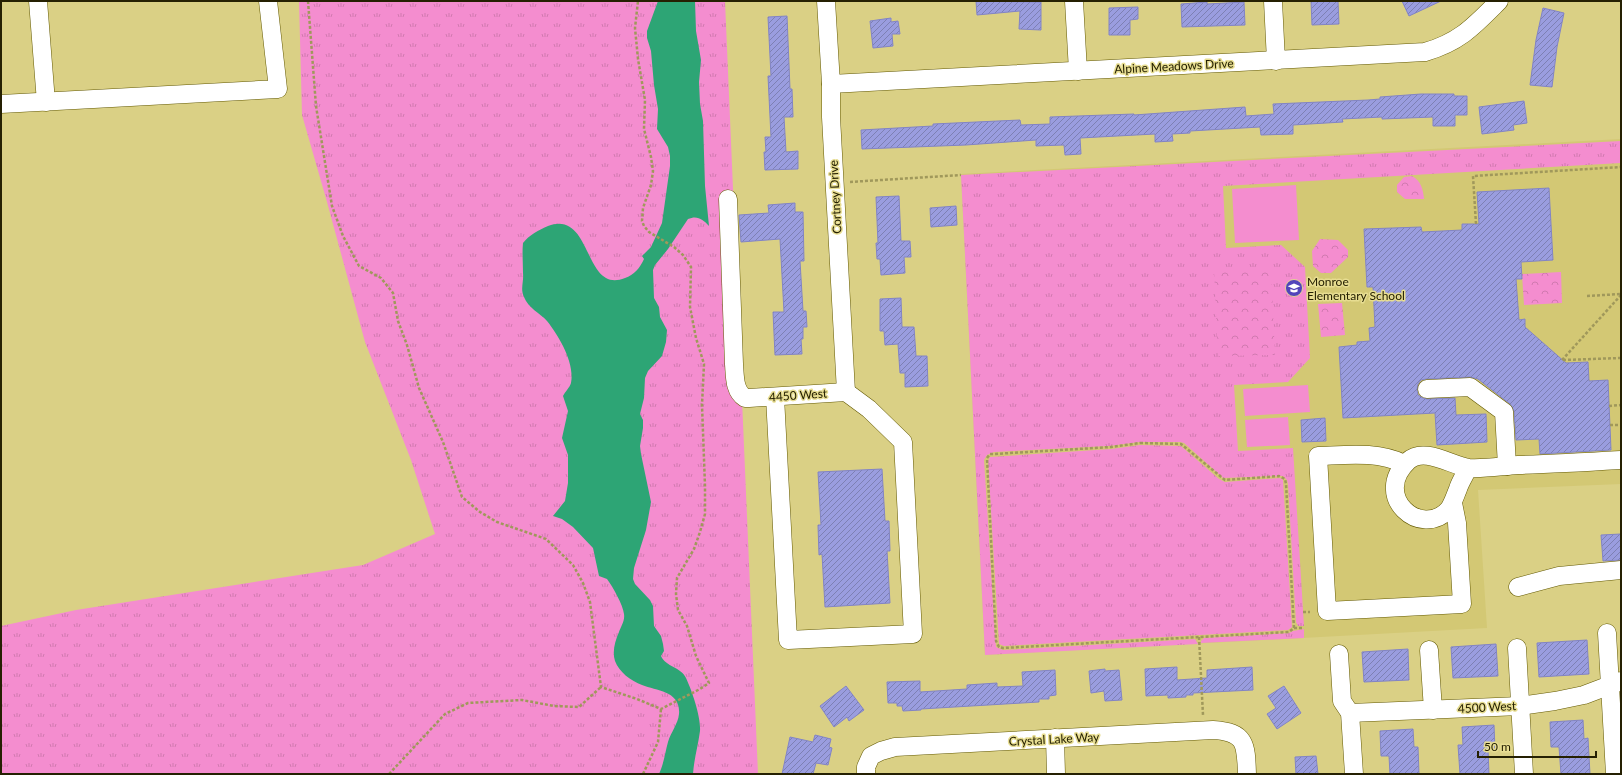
<svg xmlns="http://www.w3.org/2000/svg" width="1622" height="775" font-family="Lato,sans-serif">
<style>
.built{fill:#d3c874}
.grass{fill:url(#grass-tufts)}
.park{fill:url(#park-crowns)}
.pitch{fill:#f48dcf}
.water{fill:#2da575}
.building{fill:url(#building-hatch);stroke:#8284c5}
.lines{fill:none;stroke-linecap:round;stroke-linejoin:round}
.minor-casing{stroke:#635900;stroke-width:19}
.path{stroke:#a0985b;stroke-width:2.5;stroke-dasharray:3 2;stroke-linecap:butt}
.minor{stroke:#fff;stroke-width:18}
.labels{text-anchor:middle;dominant-baseline:central;stroke-width:3;stroke-linejoin:round;paint-order:stroke}
.street-label{font-size:12px;fill:#252002;stroke:#e7dd91}
.poi-label{font-size:12px;fill:#252002;stroke:#e7dd91;text-anchor:start}
</style>
<defs>
<pattern id="grass-tufts" width="24" height="20" patternUnits="userSpaceOnUse"><rect width="24" height="20" fill="#f48dcf"/><path d="M3 7l-1-3M5 7V3M7 7l1-3M15 17l-1-3M17 17v-4M19 17l1-3" fill="none" stroke="#d179b0"/></pattern>
<pattern id="park-crowns" width="20" height="18" patternUnits="userSpaceOnUse"><rect width="20" height="18" fill="#f48dcf"/><path d="M2 6a3 3 0 1 1 6 0M12 15a3 3 0 1 1 6 0" fill="none" stroke="#d179b0"/></pattern>
<pattern id="building-hatch" width="6" height="6" patternUnits="userSpaceOnUse"><rect width="6" height="6" fill="#9a9ddf"/><path d="M-1 1l2-2M0 6l6-6M5 7l2-2" fill="none" stroke="#7d80b3"/></pattern>
</defs>
<rect width="100%" height="100%" fill="#dad085"/>
<path class="built" d="M 1621,139 L 1621,484 L 1478,490 L 1487,628 L 985,655 L 961,174 Z"/>
<g class="grass">
<path d="M 299,1 L 725,1 L 758,774 L 1,774 L 1,626 L 76,610 L 363,565 L 435,534 L 411,460 L 365,342 L 327,202 L 302,115 Z"/>
<path d="M 1621,141 L 1621,163 L 1223,186 L 1226,248 L 1281,245 L 1305,267 L 1310,358 L 1288,382 L 1234,385 L 1238,451 L 1293,448 L 1304,626 L 1298,626 L 1296,622 L 1288,484 L 1287,480 L 1283,476 L 1223,478 L 1184,443 L 1180,442 L 1140,442 L 1110,446 L 994,452 L 987,455 L 984,460 L 996,647 L 1003,650 L 1195,639 L 1198,644 L 985,655 L 961,175 Z"/>
<path d="M 1140,445 L 1181,446 L 1219,479 L 1225,482 L 1280,478 L 1283,480 L 1292,627 L 1288,630 L 1004,646 L 999,644 L 988,461 L 990,457 L 1111,449 Z"/>
<path d="M 1304,629 L 1304,638 L 1201,643 L 1201,641 L 1204,638 L 1289,633 L 1293,631 Z"/>
</g>
<g class="park">
<path d="M 1412,176 C 1421,181 1423,189 1424,199 L 1405,199 L 1397,192 L 1397,185 L 1404,177 Z"/>
<path d="M 1320,239 L 1338,240 L 1348,250 L 1348,257 L 1331,273 L 1321,273 L 1313,266 L 1312,251 Z"/>
<path d="M 1271,269 L 1275,355 L 1218,356 L 1214,270 Z"/>
<path d="M 1561,272 L 1562,303 L 1524,305 L 1522,274 Z"/>
<path d="M 1342,303 L 1345,335 L 1321,337 L 1318,304 Z"/>
</g>
<g class="pitch">
<path d="M 1296,185 L 1299,240 L 1235,243 L 1232,189 Z"/>
<path d="M 1308,385 L 1310,412 L 1245,416 L 1243,389 Z"/>
<path d="M 1288,417 L 1290,445 L 1247,447 L 1245,420 Z"/>
</g>
<path class="water" d="M 658,1 L 695,1 L 696,31 L 701,60 L 699,82 L 700,104 L 703,121 L 705,186 L 709,226 C 703,219 697,215 688,219 L 668,249 L 655,265 L 653,270 L 654,298 L 659,307 L 660,317 L 667,330 L 666,342 L 662,356 L 648,371 L 645,378 L 644,398 L 640,414 L 643,420 L 643,428 L 640,446 L 641,454 L 651,502 L 646,530 L 634,568 L 633,579 L 635,584 L 650,600 L 653,606 L 654,626 L 661,636 L 663,644 L 664,651 L 661,656 C 666,667 681,667 686,678 C 692,691 701,717 700,731 C 698,746 694,759 693,774 L 659,774 C 664,763 665,753 668,742 C 671,732 678,724 679,714 C 681,691 657,691 642,685 C 631,681 619,672 615,661 C 612,652 615,641 619,632 C 621,626 625,621 624,614 C 623,605 613,587 607,579 L 599,576 L 593,548 L 573,527 L 562,519 L 553,516 L 565,501 L 568,483 L 568,455 L 562,438 L 568,411 L 563,396 C 565,392 570,387 571,383 C 575,363 559,336 547,321 C 540,313 528,308 524,297 C 520,289 524,282 523,273 C 523,263 522,253 523,243 C 529,235 539,230 548,226 C 593,209 583,295 625,278 C 634,275 640,268 644,259 L 642,256 L 651,247 L 662,223 L 670,166 L 670,156 L 668,147 L 657,129 L 658,109 L 654,85 L 651,51 L 647,38 L 647,31 Z"/>
<g class="building">
<path d="M 976,1 L 1041,2 L 1041,30 L 1019,29 L 1020,11 L 977,15 Z"/>
<path d="M 1311,1 L 1338,1 L 1339,24 L 1312,25 Z"/>
<path d="M 1402,1 L 1441,1 L 1409,16 Z"/>
<path d="M 1207,2 L 1207,4 L 1244,2 L 1245,25 L 1182,27 L 1181,4 Z"/>
<path d="M 1138,7 L 1138,19 L 1130,20 L 1130,35 L 1109,35 L 1109,8 Z"/>
<path d="M 1543,8 L 1564,13 L 1557,47 L 1552,87 L 1530,85 L 1536,40 Z"/>
<path d="M 787,16 L 790,89 L 792,89 L 793,117 L 784,117 L 786,152 L 798,151 L 798,169 L 765,170 L 764,152 L 766,152 L 765,137 L 771,137 L 768,76 L 771,76 L 768,17 Z"/>
<path d="M 891,18 L 891,22 L 898,21 L 900,34 L 892,34 L 893,46 L 873,48 L 870,21 Z"/>
<path d="M 1421,94 L 1454,94 L 1454,96 L 1467,96 L 1467,115 L 1455,115 L 1455,126 L 1433,126 L 1433,117 L 1382,119 L 1382,117 L 1342,119 L 1343,122 L 1293,125 L 1293,134 L 1261,135 L 1260,127 L 1190,131 L 1190,133 L 1172,134 L 1173,141 L 1155,142 L 1155,134 L 1080,138 L 1081,154 L 1065,155 L 1064,145 L 1036,146 L 1036,140 L 966,145 L 862,149 L 861,130 L 933,126 L 933,124 L 1020,120 L 1021,125 L 1050,124 L 1050,117 L 1134,114 L 1134,115 L 1245,107 L 1246,116 L 1274,114 L 1273,104 L 1368,100 L 1380,99 L 1380,97 Z"/>
<path d="M 1524,101 L 1527,123 L 1513,125 L 1514,130 L 1482,134 L 1479,107 Z"/>
<path d="M 1549,188 L 1553,260 L 1521,262 L 1522,279 L 1516,279 L 1519,320 L 1525,319 L 1525,327 L 1566,363 L 1588,362 L 1589,381 L 1608,380 L 1611,450 L 1540,454 L 1539,439 L 1516,440 L 1514,411 L 1510,404 L 1478,379 L 1470,377 L 1426,379 L 1421,380 L 1418,384 L 1417,390 L 1418,395 L 1423,398 L 1427,399 L 1455,398 L 1456,415 L 1486,414 L 1487,442 L 1437,445 L 1435,413 L 1343,418 L 1339,347 L 1357,345 L 1357,342 L 1370,341 L 1369,328 L 1375,327 L 1373,287 L 1367,287 L 1364,229 L 1421,227 L 1422,232 L 1462,230 L 1462,224 L 1479,224 L 1477,192 Z"/>
<path d="M 899,196 L 901,241 L 910,241 L 911,257 L 904,257 L 905,273 L 881,275 L 880,259 L 877,259 L 876,243 L 878,243 L 876,197 Z"/>
<path d="M 795,203 L 795,212 L 803,212 L 804,261 L 800,261 L 803,311 L 806,311 L 807,327 L 803,327 L 803,339 L 801,339 L 802,354 L 775,355 L 773,312 L 784,312 L 780,239 L 741,242 L 739,215 L 769,213 L 768,205 Z"/>
<path d="M 956,206 L 957,225 L 931,227 L 930,208 Z"/>
<path d="M 901,298 L 902,327 L 914,327 L 916,356 L 927,356 L 928,386 L 905,387 L 905,373 L 900,373 L 898,344 L 885,345 L 884,331 L 880,331 L 880,299 Z"/>
<path d="M 1325,418 L 1326,441 L 1302,442 L 1301,420 Z"/>
<path d="M 882,469 L 885,521 L 889,521 L 890,551 L 887,551 L 890,603 L 825,607 L 822,554 L 819,555 L 818,525 L 821,525 L 818,472 Z"/>
<path d="M 1621,534 L 1621,560 L 1603,561 L 1601,535 Z"/>
<path d="M 1587,640 L 1589,674 L 1539,677 L 1537,643 Z"/>
<path d="M 1496,644 L 1498,676 L 1453,678 L 1451,647 Z"/>
<path d="M 1408,649 L 1409,680 L 1364,682 L 1362,652 Z"/>
<path d="M 1177,667 L 1177,680 L 1207,678 L 1207,670 L 1252,667 L 1253,690 L 1193,693 L 1193,695 L 1186,695 L 1186,697 L 1168,698 L 1168,695 L 1146,696 L 1145,669 Z"/>
<path d="M 1105,669 L 1105,671 L 1119,670 L 1122,700 L 1105,701 L 1104,691 L 1091,693 L 1089,671 Z"/>
<path d="M 1055,670 L 1056,695 L 1049,696 L 1049,699 L 1039,699 L 1039,702 L 921,709 L 921,710 L 903,711 L 902,706 L 897,706 L 897,703 L 888,703 L 887,682 L 920,681 L 920,692 L 967,689 L 967,685 L 997,683 L 997,687 L 1023,686 L 1022,672 Z"/>
<path d="M 846,686 L 864,710 L 849,721 L 847,717 L 834,727 L 820,706 Z"/>
<path d="M 1284,686 L 1301,713 L 1277,729 L 1267,714 L 1276,708 L 1268,696 Z"/>
<path d="M 1583,720 L 1584,739 L 1588,738 L 1590,774 L 1561,774 L 1559,747 L 1551,747 L 1550,722 Z"/>
<path d="M 1494,725 L 1495,750 L 1488,750 L 1489,774 L 1460,774 L 1458,745 L 1463,745 L 1462,727 Z"/>
<path d="M 1413,729 L 1414,747 L 1418,747 L 1419,774 L 1390,774 L 1389,756 L 1381,756 L 1380,731 Z"/>
<path d="M 815,735 L 831,739 L 829,747 L 832,748 L 828,765 L 816,763 L 813,774 L 782,774 L 790,737 L 813,742 Z"/>
<path d="M 1316,756 L 1318,774 L 1296,774 L 1295,757 Z"/>
</g>
<g class="lines">
<g class="minor-casing">
<g id="minor">
<path d="M 38,1 L 46,102"/>
<path d="M 826,1 L 831,84 L 831,117 L 846,392"/>
<path d="M 1074,1 L 1078,71"/>
<path d="M 1273,1 L 1276,61"/>
<path d="M 831,84 L 1425,52 C 1460,42 1474,26 1499,1"/>
<path d="M 1,104 L 278,89 L 268,1"/>
<path d="M 728,199 L 734,364 C 735,376 734,391 745,398 L 749,398 L 846,392"/>
<path d="M 1427,389 L 1470,387 L 1504,412 L 1507,466"/>
<path d="M 775,397 L 788,640 L 913,634 L 903,442 L 869,409 L 846,392"/>
<path d="M 1404,464 C 1378,451 1347,455 1318,456 L 1327,611 L 1462,604 L 1457,523 L 1453,503"/>
<path d="M 1468,468 C 1465,475 1460,482 1458,489 C 1455,496 1453,503 1449,509 C 1421,540 1371,496 1408,461 C 1424,446 1452,466 1469,468 C 1485,469 1502,466 1518,465 C 1552,464 1587,462 1621,460"/>
<path d="M 1518,587 L 1559,576 L 1621,570"/>
<path d="M 1607,633 L 1615,774"/>
<path d="M 1517,648 L 1524,774"/>
<path d="M 1429,650 L 1433,710"/>
<path d="M 1339,654 L 1342,701 L 1350,713 L 1354,774"/>
<path d="M 1350,713 L 1520,706 L 1555,701 L 1584,695 L 1621,681"/>
<path d="M 1055,738 L 1056,774"/>
<path d="M 866,774 L 866,767 L 871,756 L 881,751 L 895,747 L 1213,730 C 1246,732 1246,744 1247,774"/>
</g>
</g>
<g class="path">
<path d="M 308,1 L 316,106 L 332,206 L 343,236 L 359,266 L 381,278 L 393,293 L 398,321 L 407,345 L 419,388 L 443,442 L 462,497 L 480,512 L 497,522 L 546,539 L 573,565 L 583,583 L 590,602 L 601,687 L 637,699 L 661,709 L 700,689 L 709,683 L 696,656 L 687,626 L 678,610 L 676,594 L 677,578 L 694,549 L 700,532 L 705,514 L 705,486 L 702,405 L 704,364 L 696,338 L 690,307 L 691,267 L 683,255 L 674,247 L 649,232 L 644,226 L 642,221 L 643,208 L 651,185 L 653,171 L 651,157 L 644,129 L 645,100 L 638,59 L 635,28 L 638,1"/>
<path d="M 850,182 L 961,175"/>
<path d="M 1476,224 L 1473,176 L 1621,167"/>
<path d="M 1587,296 L 1621,294"/>
<path d="M 1562,360 L 1621,295"/>
<path d="M 1563,360 L 1621,358"/>
<path d="M 1609,406 L 1621,405"/>
<path d="M 1610,425 L 1621,425"/>
<path d="M 1140,443 L 1181,444 L 1225,480 L 1279,476 L 1285,479 L 1286,484 L 1294,628 L 1289,632 L 1003,648 L 999,647 L 996,641 L 987,458 L 990,454 L 994,454 L 1111,447 Z"/>
<path d="M 1303,612 L 1310,612"/>
<path d="M 1294,628 L 1303,628"/>
<path d="M 1199,637 L 1203,715"/>
<path d="M 389,774 L 445,714 L 468,703 L 522,700 L 554,706 L 579,707 L 601,687"/>
<path d="M 643,774 L 658,742 L 661,709"/>
</g>
<use href="#minor" class="minor"/>
</g>
<defs>
<g id="school-disc" transform="scale(0.9)"><circle r="9.5" fill="#5144bb" stroke="#e7dd91"/><path d="M0-5L7-2L0 1L-7-2ZM-4 1L0 2.5L4 1V4Q0 6-4 4Z" fill="#fff"/></g>
</defs>
<g fill-rule="evenodd">
<use href="#school-disc" x="1294" y="288"/>
</g>
<g class="labels">
<g class="street-label">
<text transform="translate(1174 66) rotate(-3)">Alpine Meadows Drive</text>
<text transform="translate(835 197) rotate(-93)">Cortney Drive</text>
<text transform="translate(798 395) rotate(-4)">4450 West</text>
<text transform="translate(1487 707) rotate(-3)">4500 West</text>
<text transform="translate(1054 739) rotate(-3)">Crystal Lake Way</text>
</g>
<g class="poi-label">
<text x="1307" y="281">Monroe<tspan x="1307" dy="14">Elementary School</tspan></text>
</g>
</g>
<rect width="1622" height="775" fill="none" stroke="#252002" stroke-width="4"/>
<path d="M1478 751v6h118v-6" fill="none" stroke="#252002" stroke-width="2"/>
<text x="1484" y="751" font-size="12" fill="#252002" stroke="#e7dd91" stroke-width="3" paint-order="stroke">50 m</text>
</svg>
